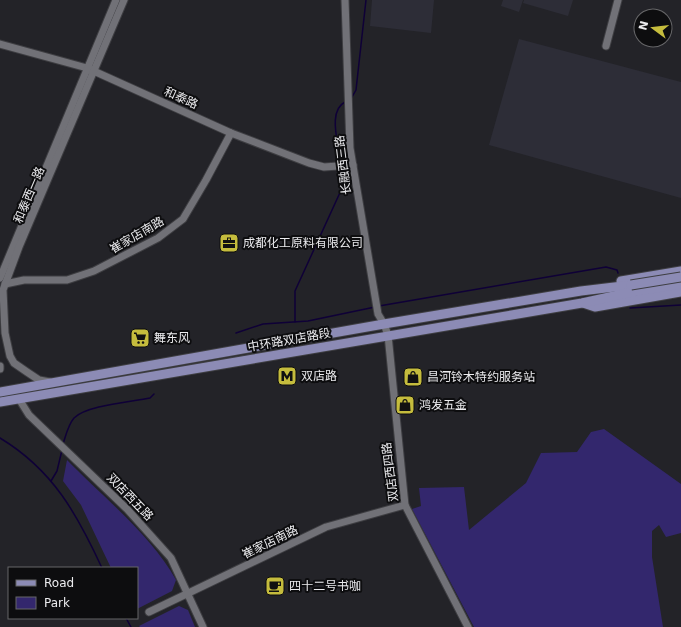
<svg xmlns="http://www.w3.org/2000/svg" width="681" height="627" font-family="'DejaVu Sans','Noto Sans SC',sans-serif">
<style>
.built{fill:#2d2d37}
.green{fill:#33276d}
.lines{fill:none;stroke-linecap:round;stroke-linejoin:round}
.stream{stroke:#0f0037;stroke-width:1.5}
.minor-casing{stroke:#3e3e42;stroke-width:9}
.major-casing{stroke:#3e3e42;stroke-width:11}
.minor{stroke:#717177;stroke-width:7}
.major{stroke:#8c8bb5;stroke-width:9}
.major-bridge-casing{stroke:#3e3e42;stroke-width:11;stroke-linecap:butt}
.major-bridge{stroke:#8c8bb5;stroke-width:9}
.labels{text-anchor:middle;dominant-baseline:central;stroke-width:4;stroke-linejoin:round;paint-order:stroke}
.street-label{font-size:12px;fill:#ebebee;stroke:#0d0d0f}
.poi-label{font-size:12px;fill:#ebebee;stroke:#0d0d0f;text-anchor:start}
</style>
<rect width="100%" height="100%" fill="#232328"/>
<g class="built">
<path d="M 372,0 L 434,0 L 431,33 L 370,26 Z"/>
<path d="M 503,0 L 523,0 L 519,12 L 501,6 Z"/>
<path d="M 524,0 L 573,0 L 568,16 L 523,3 Z"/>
<path d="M 519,39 L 681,82 L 681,198 L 489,145 Z"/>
</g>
<g class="green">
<path d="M 604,429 L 681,484 L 681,533 L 666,537 L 659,525 L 652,531 L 652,557 L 663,627 L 474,627 L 412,509 L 421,506 L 419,488 L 464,487 L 469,530 L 526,483 L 541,453 L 577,452 L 591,432 Z"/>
<path d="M 67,460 C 102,496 152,536 176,580 L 172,591 L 137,609 L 137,568 L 111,568 L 81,505 L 63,481 Z"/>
<path d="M 179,606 L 188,610 L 195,627 L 140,627 L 139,626 Z"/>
</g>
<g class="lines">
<g class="stream">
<path d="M 352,97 L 356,90 L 366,0"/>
<path d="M 339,153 C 337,138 329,110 345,102"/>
<path d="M 379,306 L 606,267 L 617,270 L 618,273"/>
<path d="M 630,308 L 681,305"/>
<path d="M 295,322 L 295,291 L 343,186 L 343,177"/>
<path d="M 236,333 L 263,324 L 308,321 L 375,307"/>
<path d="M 0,438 C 53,470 77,514 102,568"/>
<path d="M 63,444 C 66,435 68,425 74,418 C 87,405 132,402 150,398 L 154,394"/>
<path d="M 51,481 L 57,471 L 62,450"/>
<path d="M 126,618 L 131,627"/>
</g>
<g class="minor-casing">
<g id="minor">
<path d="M 345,0 L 350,148 L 378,314 L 384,324 L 388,335 L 405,505 L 468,627"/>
<path d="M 0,44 L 87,68 L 231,133 L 309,163 L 324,167 L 353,165"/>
<path d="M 606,46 L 618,0"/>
<path d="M 0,278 L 116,0"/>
<path d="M 5,284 L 24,280 L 67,280 L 94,271 L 158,238 L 183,219 L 206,180 L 231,133"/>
<path d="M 0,366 L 0,369"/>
<path d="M 50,382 L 39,380 L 27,372 L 14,363 L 10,356 L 5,333 L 3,290 L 19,247 L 124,0"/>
<path d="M 19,399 L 29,415 L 127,509 L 171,558 L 203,627"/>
<path d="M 149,612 L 326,527 L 405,505"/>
</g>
</g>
<g class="major-casing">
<g id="major">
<path d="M 621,281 L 681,271"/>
<path d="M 583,303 L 595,307 L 681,292"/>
<path d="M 0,392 L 384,324 L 581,291 L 631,285"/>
<path d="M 0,402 L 582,303 L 632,292 L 681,284"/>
</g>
</g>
<use href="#minor" class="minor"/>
<use href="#major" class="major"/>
<g class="major-bridge-casing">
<path id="major-bridge" d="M 631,285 L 681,277"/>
</g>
<use href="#major-bridge" class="major-bridge"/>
</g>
<defs>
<g id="office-square" transform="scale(1)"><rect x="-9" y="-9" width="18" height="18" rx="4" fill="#c5bc3d" stroke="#0d0d0f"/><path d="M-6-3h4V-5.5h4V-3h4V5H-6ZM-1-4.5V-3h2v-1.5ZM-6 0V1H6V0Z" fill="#111"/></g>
<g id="supermarket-square" transform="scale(1)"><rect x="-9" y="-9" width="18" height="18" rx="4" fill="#c5bc3d" stroke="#0d0d0f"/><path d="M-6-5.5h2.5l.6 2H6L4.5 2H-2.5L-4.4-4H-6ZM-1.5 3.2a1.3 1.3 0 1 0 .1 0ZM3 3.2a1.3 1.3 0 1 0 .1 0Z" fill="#111"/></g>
<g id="metro-square" transform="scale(1)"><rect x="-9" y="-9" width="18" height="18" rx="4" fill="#c5bc3d" stroke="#0d0d0f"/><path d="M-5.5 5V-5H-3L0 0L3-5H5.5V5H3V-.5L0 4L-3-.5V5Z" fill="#111"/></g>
<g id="shop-square" transform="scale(1)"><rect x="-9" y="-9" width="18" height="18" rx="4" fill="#c5bc3d" stroke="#0d0d0f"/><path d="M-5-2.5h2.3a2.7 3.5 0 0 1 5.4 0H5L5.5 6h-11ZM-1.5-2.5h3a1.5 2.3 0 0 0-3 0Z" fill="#111"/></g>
<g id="cafe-square" transform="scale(1)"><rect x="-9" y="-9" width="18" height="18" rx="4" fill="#c5bc3d" stroke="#0d0d0f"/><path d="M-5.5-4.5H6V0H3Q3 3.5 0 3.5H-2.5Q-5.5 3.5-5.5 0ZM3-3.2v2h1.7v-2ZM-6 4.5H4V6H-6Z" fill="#111"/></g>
</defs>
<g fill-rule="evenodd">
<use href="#office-square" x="229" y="243"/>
<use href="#supermarket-square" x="140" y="338"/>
<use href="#metro-square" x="287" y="376"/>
<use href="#shop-square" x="413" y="377"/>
<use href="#shop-square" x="405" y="405"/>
<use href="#cafe-square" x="275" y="586"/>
</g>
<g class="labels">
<g class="street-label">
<text transform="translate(181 98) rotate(24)">和泰路</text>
<text transform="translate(343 165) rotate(-97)">长融西三路</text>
<text transform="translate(29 195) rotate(-67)">和泰西一路</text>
<text transform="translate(137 235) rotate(-30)">崔家店南路</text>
<text transform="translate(289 340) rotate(-10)">中环路双店路段</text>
<text transform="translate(390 472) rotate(-97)">双店西四路</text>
<text transform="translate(130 497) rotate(46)">双店西五路</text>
<text transform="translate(270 542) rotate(-26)">崔家店南路</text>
</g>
<g class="poi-label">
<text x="243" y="243">成都化工原料有限公司</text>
<text x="154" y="338">舞东风</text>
<text x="301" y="376">双店路</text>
<text x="427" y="377">昌河铃木特约服务站</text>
<text x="419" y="405">鸿发五金</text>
<text x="289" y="586">四十二号书咖</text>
</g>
</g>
<rect x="8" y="567" width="130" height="52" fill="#0d0d0f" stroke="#666668"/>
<rect x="16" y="580" width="20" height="6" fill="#8c8bb5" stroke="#666668"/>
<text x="44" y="587" font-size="12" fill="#ebebee">Road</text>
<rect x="16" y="597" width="20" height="12" fill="#33276d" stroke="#666668"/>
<text x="44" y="607" font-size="12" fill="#ebebee">Park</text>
<g transform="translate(653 28) rotate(285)"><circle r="19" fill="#0d0d0f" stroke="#666668"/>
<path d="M0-3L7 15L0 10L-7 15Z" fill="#c5bc3d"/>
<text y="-6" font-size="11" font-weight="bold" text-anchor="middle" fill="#ebebee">N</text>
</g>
</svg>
